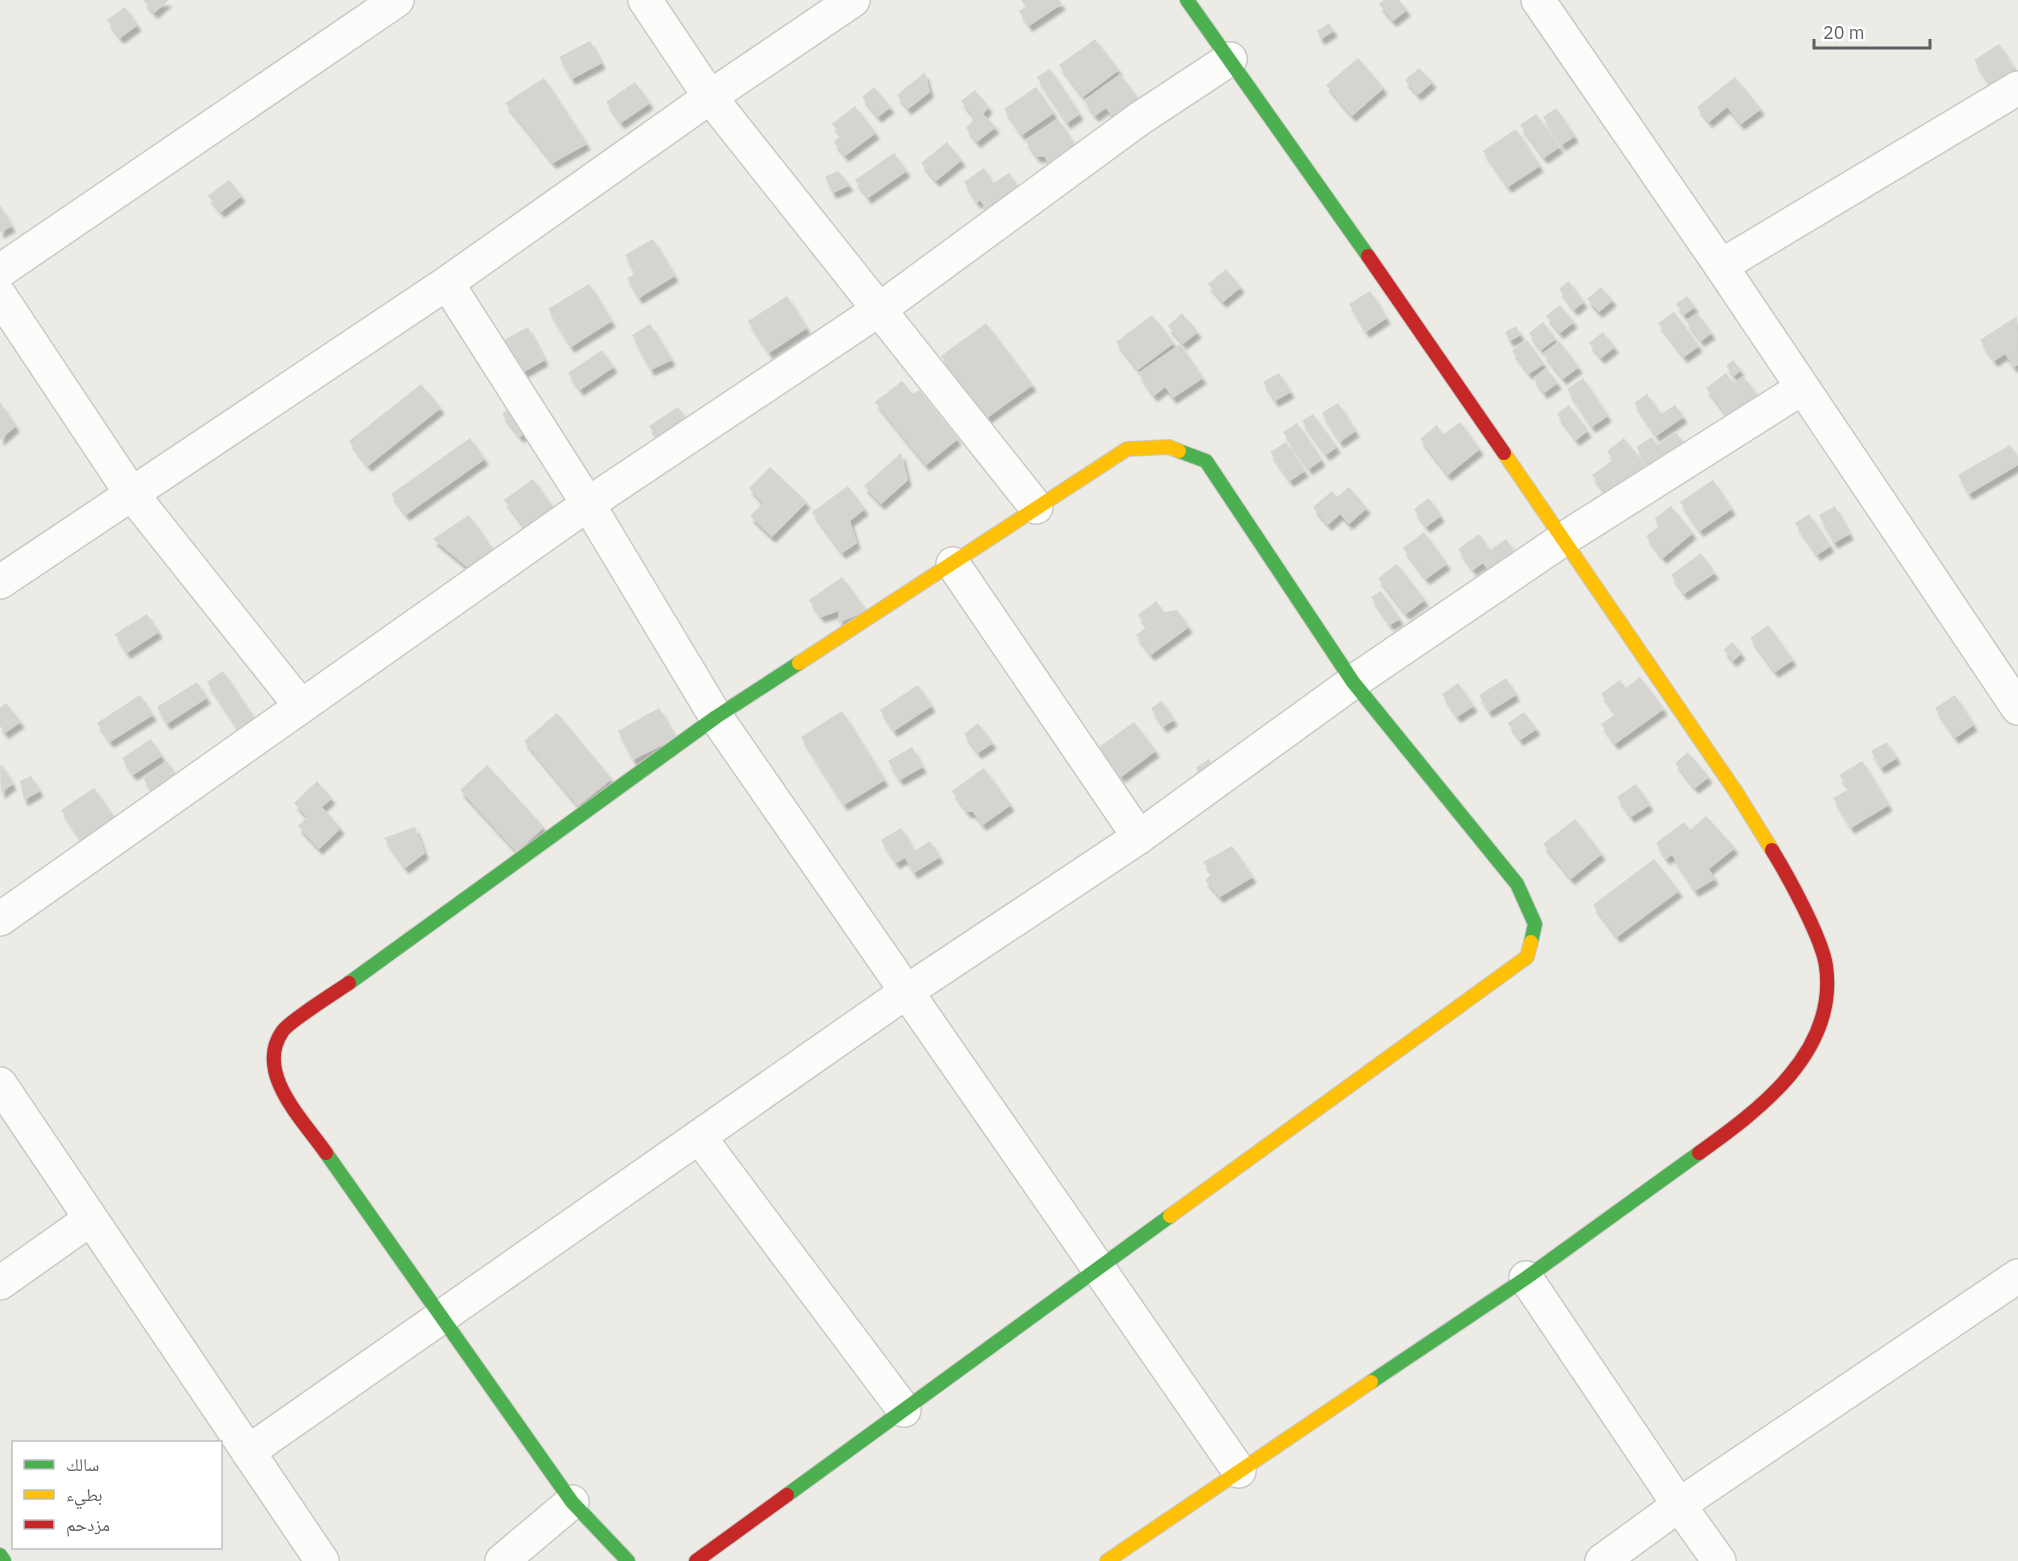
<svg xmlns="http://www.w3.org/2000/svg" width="2018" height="1561" font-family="'IBM Plex Sans','Noto Naskh Arabic',sans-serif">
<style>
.building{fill:#d5d4d1;filter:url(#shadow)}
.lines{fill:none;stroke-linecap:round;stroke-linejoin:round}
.street-casing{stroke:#c8c9c8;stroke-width:36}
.fast-casing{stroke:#c7c8c6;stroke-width:16}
.slow-casing{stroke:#c7c8c6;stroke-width:16}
.jam-casing{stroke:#c7c8c6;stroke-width:16}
.street{stroke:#fcfcfb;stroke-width:33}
.fast{stroke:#4caf50;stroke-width:14}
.slow{stroke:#ffc107;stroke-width:14}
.jam{stroke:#c62828;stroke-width:14}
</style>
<defs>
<filter id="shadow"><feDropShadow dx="3.5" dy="6" stdDeviation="1.5" flood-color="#0004"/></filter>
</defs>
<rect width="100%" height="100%" fill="#ecebe6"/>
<g class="building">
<path d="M 143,0 L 169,0 L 154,13 Z"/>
<path d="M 1021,0 L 1059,0 L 1062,4 L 1029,26 L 1019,11 L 1026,7 Z"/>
<path d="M 1384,0 L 1399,0 L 1407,10 L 1393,21 L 1379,4 Z"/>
<path d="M 125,7 L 138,25 L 120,38 L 107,20 Z"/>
<path d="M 1329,23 L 1334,31 L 1321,39 L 1317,31 Z"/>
<path d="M 1095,39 L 1119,70 L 1083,97 L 1059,65 Z"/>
<path d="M 590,41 L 602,63 L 572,79 L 559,57 Z"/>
<path d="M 1999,44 L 2015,69 L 1989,85 L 1974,60 Z"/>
<path d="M 1358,58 L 1384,88 L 1352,116 L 1326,85 Z"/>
<path d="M 1419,68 L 1433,82 L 1418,95 L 1405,80 Z"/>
<path d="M 1050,69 L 1080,114 L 1067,123 L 1037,77 Z"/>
<path d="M 925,72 L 930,92 L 908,109 L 897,95 Z"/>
<path d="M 1120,74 L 1143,105 L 1118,124 L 1106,108 L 1095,116 L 1084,100 Z"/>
<path d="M 1735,77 L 1761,109 L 1741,124 L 1727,107 L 1709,122 L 1697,107 Z"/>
<path d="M 544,78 L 587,144 L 553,163 L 505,103 Z"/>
<path d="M 635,82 L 650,103 L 621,123 L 606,102 Z"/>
<path d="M 874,87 L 891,107 L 878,117 L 862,97 Z"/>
<path d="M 1036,87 L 1054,113 L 1022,135 L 1004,109 Z"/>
<path d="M 975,90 L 989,107 L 983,114 L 996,127 L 977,142 L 966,128 L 975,118 L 961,101 Z"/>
<path d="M 855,106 L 876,133 L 845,156 L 834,142 L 841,135 L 832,124 Z"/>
<path d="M 1556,108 L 1575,136 L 1562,145 L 1543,117 Z"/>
<path d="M 1536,114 L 1560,147 L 1544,158 L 1520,125 Z"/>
<path d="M 1058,119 L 1078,149 L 1051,167 L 1044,156 L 1037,157 L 1025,140 Z"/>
<path d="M 1516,129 L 1540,166 L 1508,187 L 1483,151 Z"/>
<path d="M 947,142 L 962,160 L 936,181 L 921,163 Z"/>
<path d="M 894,153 L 907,171 L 868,198 L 855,180 Z"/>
<path d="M 984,168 L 993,183 L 1009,173 L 1024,196 L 991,217 L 980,200 L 977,203 L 964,182 Z"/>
<path d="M 838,171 L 850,185 L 833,193 L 825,177 Z"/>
<path d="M 229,180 L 242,196 L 221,212 L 208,196 Z"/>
<path d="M 0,205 L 12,226 L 0,233 Z"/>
<path d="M 653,239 L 675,276 L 639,298 L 627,278 L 635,274 L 625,255 Z"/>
<path d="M 1226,269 L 1241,287 L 1223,302 L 1208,284 Z"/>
<path d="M 1569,281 L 1584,302 L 1574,310 L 1559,289 Z"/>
<path d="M 589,284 L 612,321 L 571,347 L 548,309 Z"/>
<path d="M 1601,287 L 1613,300 L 1599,312 L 1587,299 Z"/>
<path d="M 1370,291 L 1387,318 L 1366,332 L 1349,304 Z"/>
<path d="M 787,296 L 807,328 L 769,353 L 748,321 Z"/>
<path d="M 1687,296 L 1695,307 L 1684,315 L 1676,304 Z"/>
<path d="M 1560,305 L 1574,322 L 1560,333 L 1546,316 Z"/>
<path d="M 1674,312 L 1699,346 L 1684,357 L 1658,323 Z"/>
<path d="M 1182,313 L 1198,332 L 1183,344 L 1168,326 Z"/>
<path d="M 1697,313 L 1712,333 L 1701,341 L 1686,321 Z"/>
<path d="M 1152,315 L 1174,343 L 1138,370 L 1116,342 Z"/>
<path d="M 2017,316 L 2018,365 L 2014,367 L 2005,354 L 1994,361 L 1980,340 Z"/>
<path d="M 1543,322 L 1556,339 L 1541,350 L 1529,333 Z"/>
<path d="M 986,323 L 1033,385 L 987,418 L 941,356 Z"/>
<path d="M 650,324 L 672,360 L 651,370 L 632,335 Z"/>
<path d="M 1516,326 L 1521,335 L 1510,341 L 1505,332 Z"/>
<path d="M 528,327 L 545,360 L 515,377 L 502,341 Z"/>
<path d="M 1603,332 L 1615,347 L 1601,358 L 1589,343 Z"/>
<path d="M 1527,340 L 1544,364 L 1529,374 L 1512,351 Z"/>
<path d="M 1559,341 L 1579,367 L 1563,379 L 1543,353 Z"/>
<path d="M 1180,344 L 1203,378 L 1173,398 L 1165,387 L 1154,396 L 1138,373 Z"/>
<path d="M 602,350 L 614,367 L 580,390 L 568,373 Z"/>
<path d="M 1733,360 L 1741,370 L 1734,376 L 1726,366 Z"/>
<path d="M 1546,368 L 1558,383 L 1544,393 L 1533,378 Z"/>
<path d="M 1279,373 L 1291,392 L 1275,401 L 1263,382 Z"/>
<path d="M 1726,373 L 1733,383 L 1743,376 L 1760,398 L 1730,420 L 1706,388 Z"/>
<path d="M 1583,378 L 1608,416 L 1592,427 L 1567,389 Z"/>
<path d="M 902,381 L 913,394 L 919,390 L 958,439 L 926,465 L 875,402 Z"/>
<path d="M 421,384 L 441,408 L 368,466 L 349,441 Z"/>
<path d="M 1647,394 L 1661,414 L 1675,405 L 1684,417 L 1656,436 L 1634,403 Z"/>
<path d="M 0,402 L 16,426 L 0,440 Z"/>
<path d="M 1338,403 L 1356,431 L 1340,442 L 1322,413 Z"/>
<path d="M 1569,405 L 1588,431 L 1576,440 L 1557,414 Z"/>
<path d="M 512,406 L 530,429 L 520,437 L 502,414 Z"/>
<path d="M 678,407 L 689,423 L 661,442 L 649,426 Z"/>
<path d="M 1313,414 L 1337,447 L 1326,455 L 1302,421 Z"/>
<path d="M 1460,422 L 1480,449 L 1448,475 L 1420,439 L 1437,425 L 1443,435 Z"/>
<path d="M 1297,423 L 1322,460 L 1309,469 L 1283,432 Z"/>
<path d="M 1676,432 L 1689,452 L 1655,475 L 1636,447 L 1652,437 L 1658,445 Z"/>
<path d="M 470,438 L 485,459 L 406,515 L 391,494 Z"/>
<path d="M 1624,438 L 1652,474 L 1614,504 L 1592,475 L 1613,460 L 1607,451 Z"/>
<path d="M 1286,442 L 1305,471 L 1290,481 L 1270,452 Z"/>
<path d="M 2010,445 L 2018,457 L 2018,465 L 1969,494 L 1958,475 Z"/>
<path d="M 901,453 L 908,480 L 881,504 L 864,486 Z"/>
<path d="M 770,467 L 807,502 L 772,537 L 750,516 L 763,503 L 749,488 Z"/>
<path d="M 533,479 L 553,507 L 525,528 L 504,500 Z"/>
<path d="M 1713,480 L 1732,509 L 1700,531 L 1680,502 Z"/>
<path d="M 848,486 L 865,509 L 850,521 L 857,543 L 842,553 L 812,512 Z"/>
<path d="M 1349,487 L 1367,508 L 1349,524 L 1340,514 L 1328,525 L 1313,507 L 1332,491 L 1337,497 Z"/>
<path d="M 1429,498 L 1441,516 L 1426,527 L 1414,509 Z"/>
<path d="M 1671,506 L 1693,533 L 1663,558 L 1646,536 L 1658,527 L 1655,518 Z"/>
<path d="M 1835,506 L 1850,534 L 1834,543 L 1819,515 Z"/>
<path d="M 1809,514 L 1831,546 L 1817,555 L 1795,523 Z"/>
<path d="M 469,515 L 493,549 L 467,567 L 433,539 Z"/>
<path d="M 1424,532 L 1447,564 L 1426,579 L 1403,548 Z"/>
<path d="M 1479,534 L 1490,550 L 1506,539 L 1522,562 L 1495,580 L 1483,563 L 1473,570 L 1458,549 Z"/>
<path d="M 1701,553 L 1715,573 L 1684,594 L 1671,575 Z"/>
<path d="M 1397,564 L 1425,600 L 1406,614 L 1378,578 Z"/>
<path d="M 842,577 L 867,611 L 838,623 L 839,611 L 821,617 L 809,600 Z"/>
<path d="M 1381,591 L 1400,619 L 1390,625 L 1371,597 Z"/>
<path d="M 1156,601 L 1164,612 L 1177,610 L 1189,627 L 1151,655 L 1136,635 L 1147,627 L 1138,615 Z"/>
<path d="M 147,614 L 159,632 L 127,653 L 115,634 Z"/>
<path d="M 1768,625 L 1793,660 L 1775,672 L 1750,638 Z"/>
<path d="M 1732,642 L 1742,653 L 1733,661 L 1724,650 Z"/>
<path d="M 223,671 L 256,721 L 240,732 L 207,682 Z"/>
<path d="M 1640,677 L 1664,709 L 1615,744 L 1601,724 L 1616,714 L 1601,694 L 1620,680 L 1626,688 Z"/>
<path d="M 1506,678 L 1516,695 L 1489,712 L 1479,695 Z"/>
<path d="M 197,682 L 207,698 L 167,724 L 157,707 Z"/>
<path d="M 1458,683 L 1474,706 L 1457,717 L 1442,694 Z"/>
<path d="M 918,685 L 932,706 L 894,731 L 880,710 Z"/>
<path d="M 140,695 L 153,715 L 110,742 L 97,723 Z"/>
<path d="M 1955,695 L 1974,725 L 1955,738 L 1935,708 Z"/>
<path d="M 1162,701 L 1174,720 L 1163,727 L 1151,708 Z"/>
<path d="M 6,703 L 21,722 L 5,733 L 0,726 L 0,708 Z"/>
<path d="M 659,708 L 676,738 L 633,760 L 618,731 Z"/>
<path d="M 842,711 L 885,780 L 844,805 L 801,737 Z"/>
<path d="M 1524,712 L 1537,729 L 1520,740 L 1508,723 Z"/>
<path d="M 557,713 L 612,779 L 578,806 L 524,741 Z"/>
<path d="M 1134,722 L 1156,751 L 1121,777 L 1099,747 Z"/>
<path d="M 978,723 L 993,743 L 978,753 L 964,734 Z"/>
<path d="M 151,739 L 162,756 L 133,775 L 122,758 Z"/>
<path d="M 1887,742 L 1897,758 L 1881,768 L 1871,751 Z"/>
<path d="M 912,747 L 923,767 L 900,780 L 888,761 Z"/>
<path d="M 1688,752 L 1709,777 L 1695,788 L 1675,763 Z"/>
<path d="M 1209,759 L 1216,771 L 1202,779 L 1196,768 Z"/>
<path d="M 167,761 L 177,777 L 153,793 L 143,778 Z"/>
<path d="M 1862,761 L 1889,805 L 1851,828 L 1833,798 L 1849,789 L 1839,775 Z"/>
<path d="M 2,765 L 13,784 L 1,793 L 0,767 Z"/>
<path d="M 487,765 L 544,827 L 517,852 L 460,790 Z"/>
<path d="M 984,768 L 1011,805 L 983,825 L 973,812 L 967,812 L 952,791 Z"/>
<path d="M 31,776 L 40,791 L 24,800 L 20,781 Z"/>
<path d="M 317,781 L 332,798 L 322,807 L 341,828 L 319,849 L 298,826 L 307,817 L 294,803 Z"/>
<path d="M 1636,784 L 1650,805 L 1631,817 L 1617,797 Z"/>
<path d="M 94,788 L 118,823 L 85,846 L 61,810 Z"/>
<path d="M 1706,816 L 1735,848 L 1709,869 L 1715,879 L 1695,891 L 1672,855 L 1666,859 L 1656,843 L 1684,822 L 1690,830 Z"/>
<path d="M 1575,819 L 1602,854 L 1571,879 L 1543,844 Z"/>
<path d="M 415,827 L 425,853 L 405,868 L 384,838 Z"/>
<path d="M 901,828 L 915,851 L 930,841 L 940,857 L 914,873 L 905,858 L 896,863 L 881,840 Z"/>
<path d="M 1232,846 L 1253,877 L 1220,897 L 1205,880 L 1212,874 L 1203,862 Z"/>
<path d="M 1654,859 L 1679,891 L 1617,937 L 1593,905 Z"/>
</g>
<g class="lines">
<g class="street-casing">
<g id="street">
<path d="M 645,0 L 710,97 L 1036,507"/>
<path d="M 1538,0 L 1721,266 L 2018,708"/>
<path d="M 1721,266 L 2018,88"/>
<path d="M 0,271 L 397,0"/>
<path d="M 447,283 L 588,504 L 716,717 L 1239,1471"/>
<path d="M 0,296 L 131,493 L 300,705"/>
<path d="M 953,564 L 1139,837"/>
<path d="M 0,582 L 447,283 L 710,97 L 853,0"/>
<path d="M 0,919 L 588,504 L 880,309 L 1139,119 L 1230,59"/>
<path d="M 0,1084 L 322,1561"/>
<path d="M 700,1138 L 904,1410"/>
<path d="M 1526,1278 L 1679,1505 L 1719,1561"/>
<path d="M 0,1283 L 89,1220"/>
<path d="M 248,1452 L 906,992 L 1139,837 L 1353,682 L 1562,540 L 1802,388"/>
<path d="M 502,1561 L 572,1502"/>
<path d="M 1602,1561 L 1679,1505 L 2018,1276"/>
</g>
</g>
<g class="fast-casing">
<g id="fast">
<path d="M 1187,0 L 1368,256"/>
<path d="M 1179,451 L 1206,461 L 1353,682 L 1517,884 L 1535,924 L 1531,942"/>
<path d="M 349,983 L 716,717 L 799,663"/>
<path d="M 326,1153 L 572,1502 L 628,1561"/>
<path d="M 1371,1382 L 1526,1278 L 1699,1153"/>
<path d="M 787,1495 L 1170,1216"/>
<path d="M 0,1555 L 4,1561"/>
</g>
</g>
<g class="slow-casing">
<g id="slow">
<path d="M 1504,453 L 1736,792 L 1772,850"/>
<path d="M 799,663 L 1127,449 L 1169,447 L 1179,451"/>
<path d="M 1170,1216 L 1527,957 L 1531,942"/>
<path d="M 1107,1561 L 1371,1382"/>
</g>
</g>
<g class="jam-casing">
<g id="jam">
<path d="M 1368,256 L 1504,453"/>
<path d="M 326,1153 C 304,1121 254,1073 282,1032 C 288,1022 336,992 349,983"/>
<path d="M 1699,1153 C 1759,1110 1838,1052 1826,966 C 1822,938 1788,876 1772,850"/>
<path d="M 696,1561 L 787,1495"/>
</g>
</g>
<use href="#street" class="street"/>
<use href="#fast" class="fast"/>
<use href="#slow" class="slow"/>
<use href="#jam" class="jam"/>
</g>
<rect x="12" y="1441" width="210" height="108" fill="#ffffff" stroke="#bebfc1" stroke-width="1.5"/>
<rect x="24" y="1460" width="30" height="9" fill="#4caf50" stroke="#bebfc1" stroke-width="1.5"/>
<text x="66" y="1471" font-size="18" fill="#5c5f64">سالك</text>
<rect x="24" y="1490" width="30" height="9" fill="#ffc107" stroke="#bebfc1" stroke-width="1.5"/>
<text x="66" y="1501" font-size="18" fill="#5c5f64">بطيء</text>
<rect x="24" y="1520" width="30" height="9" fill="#c62828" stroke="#bebfc1" stroke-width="1.5"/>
<text x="66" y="1531" font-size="18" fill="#5c5f64">مزدحم</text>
<path d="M1814 39v9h116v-9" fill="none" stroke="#5c5f64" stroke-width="3"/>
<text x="1823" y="39" font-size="18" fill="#5c5f64" stroke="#ffffff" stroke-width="4.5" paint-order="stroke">20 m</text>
</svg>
